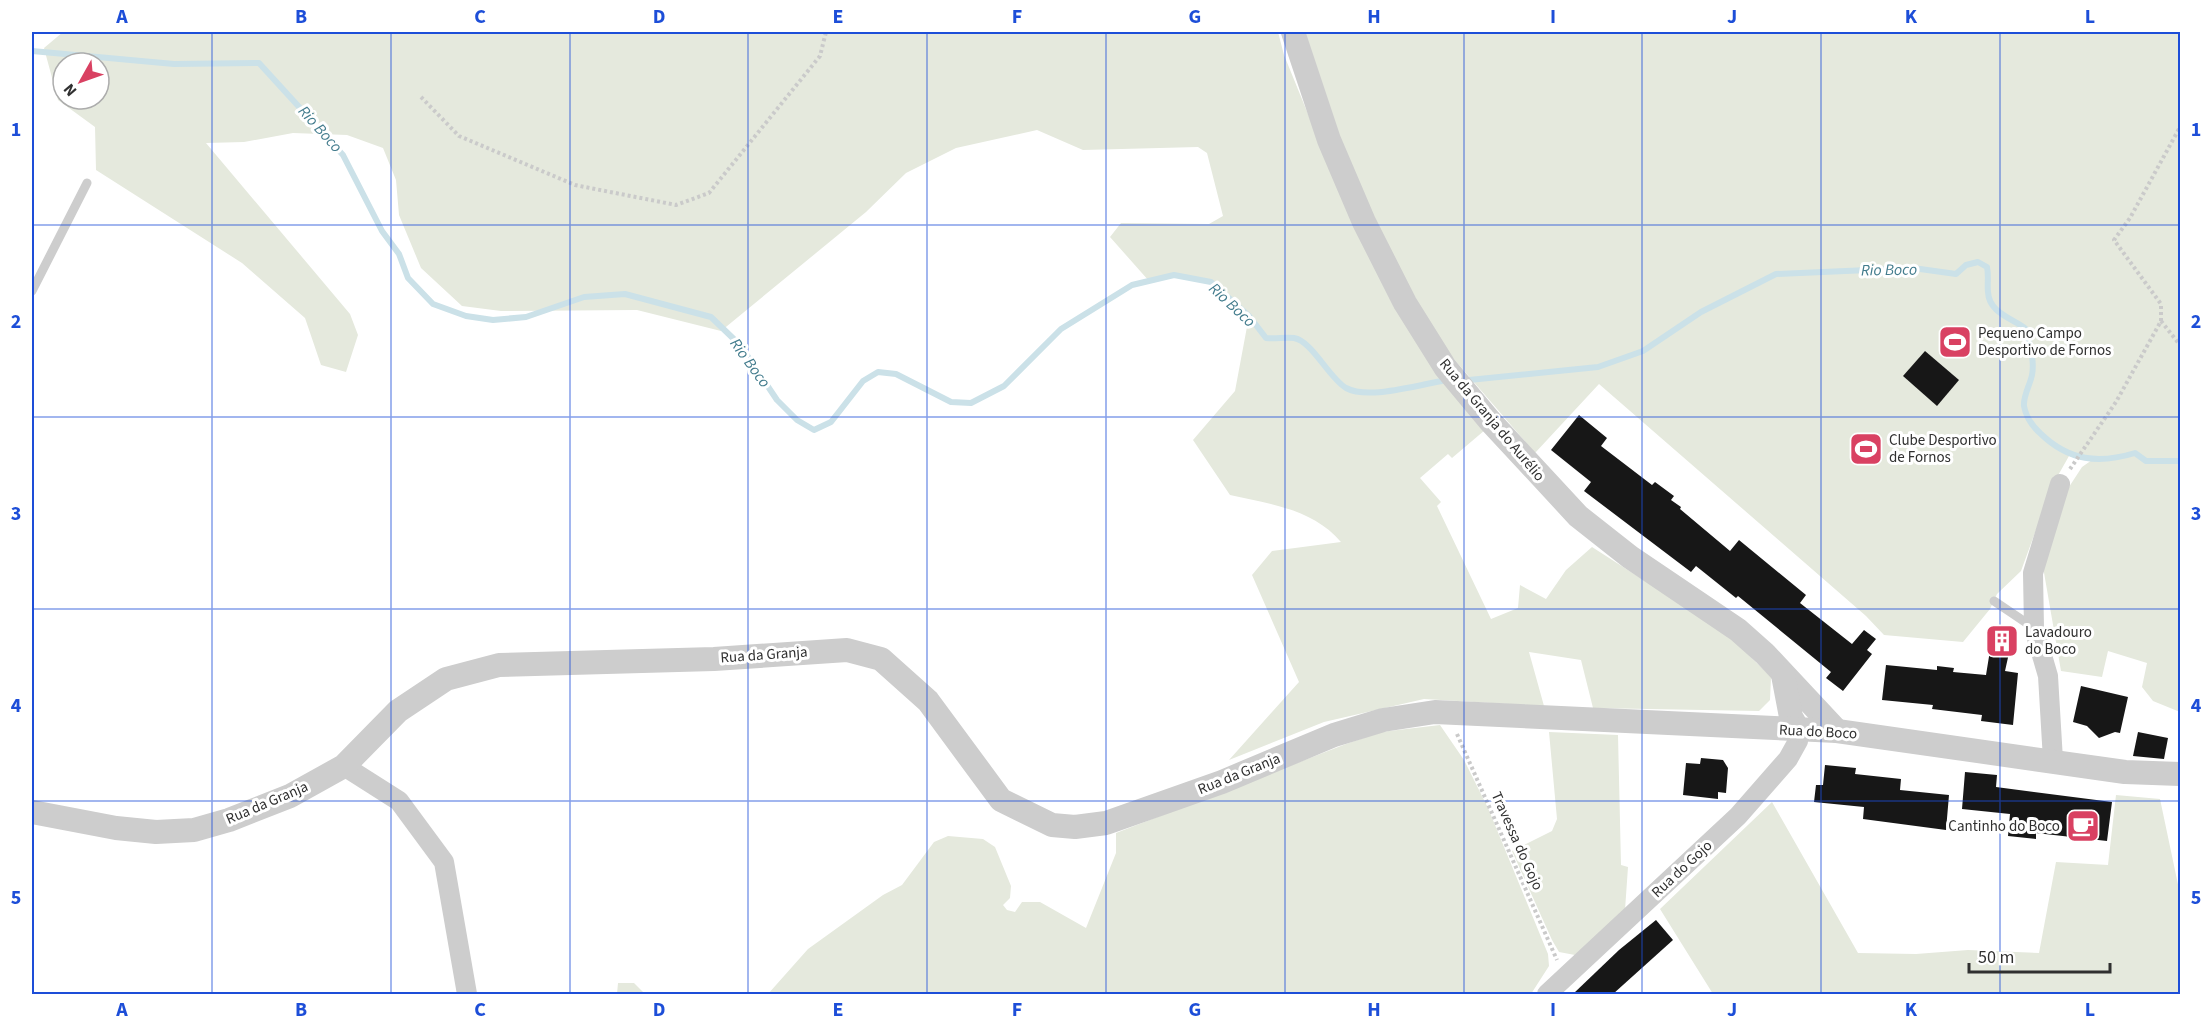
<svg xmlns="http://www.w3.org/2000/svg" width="2212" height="1026" font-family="'Source Sans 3',sans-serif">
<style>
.green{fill:#e5e9dd;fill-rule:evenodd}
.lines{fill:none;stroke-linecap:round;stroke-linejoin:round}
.stream{stroke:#cbe1e8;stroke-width:6}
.building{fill:#171717}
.path{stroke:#cacaca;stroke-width:4;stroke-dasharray:3 3;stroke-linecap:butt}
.service{stroke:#cdcdcd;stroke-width:9}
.minor{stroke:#cdcdcd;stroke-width:20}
.tertiary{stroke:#cdcdcd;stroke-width:24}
.grid{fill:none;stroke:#1d4ed8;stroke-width:1.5;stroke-opacity:0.55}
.labels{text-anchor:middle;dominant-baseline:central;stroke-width:6;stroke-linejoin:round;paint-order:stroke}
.poi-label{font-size:15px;fill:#303030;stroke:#fff;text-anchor:start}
.street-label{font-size:15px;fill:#303030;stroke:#fff}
.water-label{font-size:16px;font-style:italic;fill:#437c8d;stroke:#fff}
.neatline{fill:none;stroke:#1d4ed8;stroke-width:2}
.grid-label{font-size:20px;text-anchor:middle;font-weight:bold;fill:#1d4ed8}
</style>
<rect width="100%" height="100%" fill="#fff"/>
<g class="green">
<path d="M 63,32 L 1278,32 L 1284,55 C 1339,188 1385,324 1485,430 L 1452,458 L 1448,454 L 1420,478 L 1441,502 L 1437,506 L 1491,619 L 1518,608 L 1520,585 L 1546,599 L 1566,570 L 1592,547 L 1726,633 L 1771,677 L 1770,700 L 1759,711 L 1593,708 L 1581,660 L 1529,652 L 1544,706 L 1424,699 L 1324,722 L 1229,760 L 1299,682 L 1252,575 L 1272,551 L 1341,542 C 1313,509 1270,504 1230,495 L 1193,440 L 1235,391 L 1249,316 C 1212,283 1202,268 1149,281 L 1110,237 L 1121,223 L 1209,224 L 1223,216 L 1207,153 L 1198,147 L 1083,150 L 1037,130 L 956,148 L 906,173 L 866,212 L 721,331 L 637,310 L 501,311 L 462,306 L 421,268 L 399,215 L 396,180 L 383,148 L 347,135 L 293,133 L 244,142 L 206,143 L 350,314 L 358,335 L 346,372 L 321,365 L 305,318 L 242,263 L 96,170 L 95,127 L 58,100 L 44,48 ZM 63,63 L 99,63 L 99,99 L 63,99 Z"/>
<path d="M 1303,32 L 2180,32 L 2180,712 L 2153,701 L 2142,687 L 2147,663 L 2108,651 L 2102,677 L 2061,671 L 2042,561 L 2067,490 L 2082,467 L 2092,460 L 2069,456 L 2052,486 L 2021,571 L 1997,594 L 1990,609 L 1963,642 L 1884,635 L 1866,616 L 1599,384 L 1535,453 L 1447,351 L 1402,278 L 1348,164 Z"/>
<path d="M 1440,725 L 1464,760 L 1488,808 L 1548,954 L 1549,966 L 1531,994 L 768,994 L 808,949 L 883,895 L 902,885 L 934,842 L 948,836 L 983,839 L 995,847 L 1011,886 L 1010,898 L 1003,905 L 1007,910 L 1015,912 L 1022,902 L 1040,902 L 1086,928 L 1116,853 L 1116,833 L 1346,744 L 1381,732 Z"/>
<path d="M 1549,732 L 1618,735 L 1621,865 L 1628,867 L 1625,910 L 1575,955 L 1559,952 L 1552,940 L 1512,851 L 1552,831 L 1557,819 Z"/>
<path d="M 2116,795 L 2160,799 L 2180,894 L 2180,994 L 1713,994 L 1660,909 L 1772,802 L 1858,953 L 1916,954 L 1968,950 L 2039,953 L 2056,862 L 2108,865 Z"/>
<path d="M 618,983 L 634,983 L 645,994 L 617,994 Z"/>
</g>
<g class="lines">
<g class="stream">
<path d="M 32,51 L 174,64 L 259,63 L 343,155 L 382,231 L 399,254 L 408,278 L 433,304 L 466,316 L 493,320 L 526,317 L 584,297 L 625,294 L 711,317 L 740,345 L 777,400 L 797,420 L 814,430 L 831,422 L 863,381 L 878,372 L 896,374 L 951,402 L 971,403 L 1004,386 L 1061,329 L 1132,285 L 1174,275 L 1211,282 L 1249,316 L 1266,338 C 1276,339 1285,337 1294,338 C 1312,341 1329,378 1346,388 C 1368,400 1418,385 1442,381"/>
<path d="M 1469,380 L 1598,367 L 1643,351 L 1701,312 L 1776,274 L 1913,268 L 1956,274 L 1966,265 L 1978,262 L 1987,267 C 1989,277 1987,283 1988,292 C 1989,313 2012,318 2026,329 C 2029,343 2035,360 2032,375 C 2030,385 2023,396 2024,406 C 2026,417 2033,427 2041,434 C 2069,461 2099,464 2135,453 L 2146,461 L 2180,461"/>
</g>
</g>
<g class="building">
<path d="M 1925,351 L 1959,380 L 1937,406 L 1903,376 Z"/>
<path d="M 1579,415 L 1607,438 L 1601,446 L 1652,485 L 1655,482 L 1674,496 L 1671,500 L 1681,507 L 1680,509 L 1730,551 L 1739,540 L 1806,595 L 1800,603 L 1852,644 L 1864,630 L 1876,639 L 1867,650 L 1872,654 L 1843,691 L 1826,678 L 1831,672 L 1738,596 L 1736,598 L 1696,566 L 1691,572 L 1584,491 L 1591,482 L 1551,450 Z"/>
<path d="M 1993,632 L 2013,635 L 2005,671 L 2018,673 L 2013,725 L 1981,721 L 1982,715 L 1932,709 L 1933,705 L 1882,700 L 1886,665 L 1937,670 L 1937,666 L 1954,668 L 1953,672 L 1986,675 Z"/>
<path d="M 2081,686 L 2128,697 L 2120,733 L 2115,732 L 2099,738 L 2087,726 L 2073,722 Z"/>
<path d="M 2138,732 L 2168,738 L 2164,759 L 2133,756 Z"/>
<path d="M 1701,758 L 1723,760 L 1728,768 L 1726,793 L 1718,792 L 1718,799 L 1683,795 L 1686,763 L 1700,764 Z"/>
<path d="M 1825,765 L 1856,768 L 1855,774 L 1901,779 L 1900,790 L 1949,795 L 1946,830 L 1863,819 L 1864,807 L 1814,802 L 1816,785 L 1823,785 Z"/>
<path d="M 1965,772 L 1997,775 L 1996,787 L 2112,802 L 2107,841 L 2036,833 L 2036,839 L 2008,836 L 2010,814 L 1962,809 Z"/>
<path d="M 1656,920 L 1673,940 L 1613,994 L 1573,994 L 1619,950 Z"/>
</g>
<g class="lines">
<g class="path">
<path d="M 421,97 L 459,136 L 575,185 L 676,205 L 709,193 L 820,56 L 826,32"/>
<path d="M 2161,321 L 2180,345"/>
<path d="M 2070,469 L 2116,402 L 2161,321 L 2161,304 L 2114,240 L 2130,218 L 2180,127"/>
<path d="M 1457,734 L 1557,960"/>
</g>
<g class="service">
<path d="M 32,291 L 87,183"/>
<path d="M 1994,601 L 2034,628"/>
</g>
<g class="minor">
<path d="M 2053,760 L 2048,676 L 2034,628 L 2033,573 L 2060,484"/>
<path d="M 344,766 L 399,801 L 444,862 L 467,994"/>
<path d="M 1547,994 L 1738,816 L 1788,759 L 1798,741 L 1799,731"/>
</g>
<g class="tertiary">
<path d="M 1293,32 L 1329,140 L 1364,222 L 1405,303 L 1445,367 L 1490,421 L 1578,516 L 1630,557 L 1738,630 L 1765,654 L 1837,731"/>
<path d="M 1783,675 L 1791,717 L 1799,731"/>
<path d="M 32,812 L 116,828 L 156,832 L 194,830 L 229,820 L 290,796 L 344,766 L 398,711 L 446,679 L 499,665 L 714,659 L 847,650 L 881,659 L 928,701 L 1001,800 L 1052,825 L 1075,827 L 1106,823 L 1222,782 L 1334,735 L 1383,720 L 1435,712 L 1837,731 L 2125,772 L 2180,774"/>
</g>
</g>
<path class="grid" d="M 212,32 L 212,994M 391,32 L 391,994M 570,32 L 570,994M 748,32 L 748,994M 927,32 L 927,994M 1106,32 L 1106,994M 1285,32 L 1285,994M 1464,32 L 1464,994M 1642,32 L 1642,994M 1821,32 L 1821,994M 2000,32 L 2000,994M 32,225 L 2180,225M 32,417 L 2180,417M 32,609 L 2180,609M 32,801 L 2180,801"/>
<defs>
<g id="stadium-square" transform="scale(1.725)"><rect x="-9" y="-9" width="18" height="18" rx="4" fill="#d94162" stroke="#fff"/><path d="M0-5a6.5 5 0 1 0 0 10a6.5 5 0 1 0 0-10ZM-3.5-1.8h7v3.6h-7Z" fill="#fff"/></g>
<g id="building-square" transform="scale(1.725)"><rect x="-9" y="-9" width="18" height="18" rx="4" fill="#d94162" stroke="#fff"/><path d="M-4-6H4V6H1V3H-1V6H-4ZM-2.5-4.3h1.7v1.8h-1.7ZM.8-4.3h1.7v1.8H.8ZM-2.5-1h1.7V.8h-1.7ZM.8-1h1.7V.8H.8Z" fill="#fff"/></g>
<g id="cafe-square" transform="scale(1.725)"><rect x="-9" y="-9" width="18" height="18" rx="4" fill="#d94162" stroke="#fff"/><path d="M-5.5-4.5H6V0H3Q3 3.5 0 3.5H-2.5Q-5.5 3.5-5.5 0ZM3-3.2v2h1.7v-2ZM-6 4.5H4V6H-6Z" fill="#fff"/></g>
</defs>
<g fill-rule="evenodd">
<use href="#stadium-square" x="1955" y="342"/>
<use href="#stadium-square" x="1866" y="449"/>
<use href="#building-square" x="2002" y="641"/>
<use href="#cafe-square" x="2083" y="826"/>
</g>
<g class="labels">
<g class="poi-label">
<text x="1978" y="333">Pequeno Campo<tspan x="1978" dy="17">Desportivo de Fornos</tspan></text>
<text x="1889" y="440">Clube Desportivo<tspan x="1889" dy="17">de Fornos</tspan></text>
<text x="2025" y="632">Lavadouro<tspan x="2025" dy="17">do Boco</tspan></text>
<text x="2060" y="826" text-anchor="end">Cantinho do Boco</text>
</g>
<g class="street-label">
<text transform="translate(1492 420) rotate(50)">Rua da Granja do Aurélio</text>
<text transform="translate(764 655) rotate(-4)">Rua da Granja</text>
<text transform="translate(1818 732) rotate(3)">Rua do Boco</text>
<text transform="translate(1239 774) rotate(-22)">Rua da Granja</text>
<text transform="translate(267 803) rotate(-23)">Rua da Granja</text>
<text transform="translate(1517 841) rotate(66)">Travessa do Gojo</text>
<text transform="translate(1682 869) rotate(-43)">Rua do Gojo</text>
</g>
<g class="water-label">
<text transform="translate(320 129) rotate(48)">Rio Boco</text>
<text transform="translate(1889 270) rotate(-1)">Rio Boco</text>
<text transform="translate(1232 305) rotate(43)">Rio Boco</text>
<text transform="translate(750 363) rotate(54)">Rio Boco</text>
</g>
</g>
<rect width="2212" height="1026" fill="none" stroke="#ffffff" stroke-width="66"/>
<g transform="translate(81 81) rotate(230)"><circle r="28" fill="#ffffff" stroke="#acacac" stroke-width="1.5"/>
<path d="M0-4.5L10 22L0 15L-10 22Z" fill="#d94162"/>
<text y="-9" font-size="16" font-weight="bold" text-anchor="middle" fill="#303030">N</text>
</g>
<path d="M1969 963v9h141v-9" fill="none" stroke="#303030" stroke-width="3"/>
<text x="1978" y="963" font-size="18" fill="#303030" stroke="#ffffff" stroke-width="4.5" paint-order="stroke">50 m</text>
<rect x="33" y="33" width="2146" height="960" class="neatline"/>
<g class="grid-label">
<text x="122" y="23">A</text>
<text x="301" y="23">B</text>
<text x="480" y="23">C</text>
<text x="659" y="23">D</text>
<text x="838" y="23">E</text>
<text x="1017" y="23">F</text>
<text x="1195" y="23">G</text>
<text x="1374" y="23">H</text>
<text x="1553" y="23">I</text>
<text x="1732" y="23">J</text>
<text x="1911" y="23">K</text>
<text x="2090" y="23">L</text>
<text x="16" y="136">1</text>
<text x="2196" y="136">1</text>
<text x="16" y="328">2</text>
<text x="2196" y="328">2</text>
<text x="16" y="520">3</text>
<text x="2196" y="520">3</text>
<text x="16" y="712">4</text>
<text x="2196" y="712">4</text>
<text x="16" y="904">5</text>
<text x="2196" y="904">5</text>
<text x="122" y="1016">A</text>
<text x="301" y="1016">B</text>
<text x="480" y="1016">C</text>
<text x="659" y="1016">D</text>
<text x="838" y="1016">E</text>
<text x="1017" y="1016">F</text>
<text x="1195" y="1016">G</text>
<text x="1374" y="1016">H</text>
<text x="1553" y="1016">I</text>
<text x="1732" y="1016">J</text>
<text x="1911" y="1016">K</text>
<text x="2090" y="1016">L</text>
</g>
</svg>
